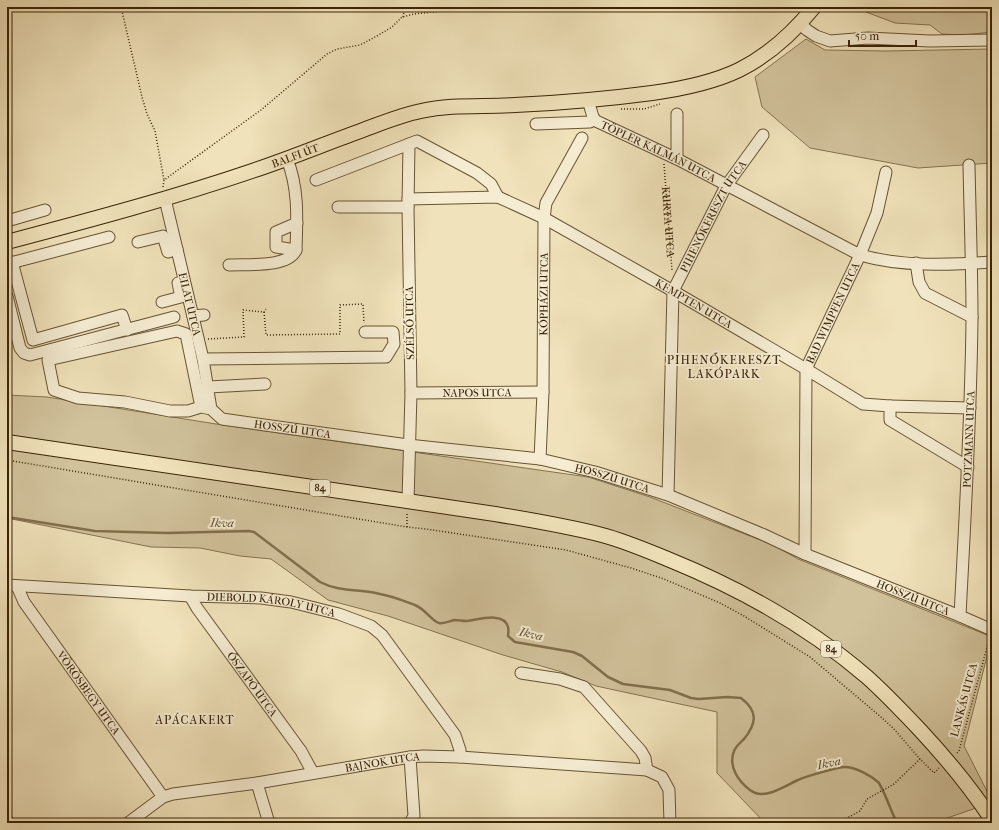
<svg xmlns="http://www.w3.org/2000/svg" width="999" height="830" font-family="'IM FELL French Canon',serif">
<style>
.green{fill:#d1c29b;stroke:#867350}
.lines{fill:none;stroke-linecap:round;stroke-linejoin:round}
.stream{stroke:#826f4d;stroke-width:2.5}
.minor-casing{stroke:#685433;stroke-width:13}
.major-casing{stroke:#3b2406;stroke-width:16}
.path{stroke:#3b2406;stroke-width:1.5;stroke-dasharray:1 2;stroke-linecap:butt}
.minor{stroke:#f5ecd2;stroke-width:11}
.major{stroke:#f0e2ba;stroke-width:14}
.rail{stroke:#3b2406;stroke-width:2.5;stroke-dasharray:7 7;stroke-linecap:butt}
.labels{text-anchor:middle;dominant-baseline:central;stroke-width:4;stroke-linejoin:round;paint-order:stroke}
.shield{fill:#f5ecd2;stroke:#736043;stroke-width:1}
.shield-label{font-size:10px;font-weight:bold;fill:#3b2406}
.street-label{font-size:11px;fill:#3b2406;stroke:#f5ecd2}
.neighbourhood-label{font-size:12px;letter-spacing:1px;fill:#3b2406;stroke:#f5ecd2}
.water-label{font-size:12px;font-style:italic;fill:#5f4a2a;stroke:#f5ecd2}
</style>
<rect width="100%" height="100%" fill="#f0e2ba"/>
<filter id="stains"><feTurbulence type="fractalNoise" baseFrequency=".005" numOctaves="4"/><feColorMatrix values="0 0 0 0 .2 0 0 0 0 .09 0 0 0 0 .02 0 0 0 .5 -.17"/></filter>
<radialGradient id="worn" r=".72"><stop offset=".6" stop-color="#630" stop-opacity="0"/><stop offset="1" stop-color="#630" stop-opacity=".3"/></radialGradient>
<g class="green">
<path d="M 861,7 L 992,7 L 992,32 L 963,35 L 942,34 L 930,25 L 895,23 L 866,12 Z"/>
<path d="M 806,39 L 825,50 L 885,51 L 992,49 L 992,163 L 918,168 L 810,148 L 762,107 L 755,77 Z"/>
<path d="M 7,395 L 47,397 L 216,424 L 588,477 L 650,497 L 773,545 L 798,559 L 992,637 L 964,746 L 992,801 L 992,823 L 985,823 L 976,808 L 933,823 L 765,823 L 717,773 L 717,712 L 596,686 L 562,672 L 503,655 L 388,616 L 328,600 L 271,559 L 240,556 L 200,548 L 151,547 L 7,518 Z"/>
</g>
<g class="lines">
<path class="stream" d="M 7,517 L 95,531 L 167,533 L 249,531 L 254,532 L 320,582 C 339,592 360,589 380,594 C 392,596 404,601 415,605 C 425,609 433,622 439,623 C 444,624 450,621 454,620 C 459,620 462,621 467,621 C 477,620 504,611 508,627 C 509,630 508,633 508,636 L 515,642 L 573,652 L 582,656 L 608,677 L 623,684 L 670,690 L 691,698 L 699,699 L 727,697 L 741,698 C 758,711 757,723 744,739 C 740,743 736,746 734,751 C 728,766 738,781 750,790 C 764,801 784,786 798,780 C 804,777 838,767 845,767 C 855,767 870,775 878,782 C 883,787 892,814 897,823"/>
<g class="minor-casing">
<g id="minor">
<path d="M 800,24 L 807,30 L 816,36 L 830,41 L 868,38 L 930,41 L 992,40"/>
<path id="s2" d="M 588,100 L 593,117 L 596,121 L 677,159 L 860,255 C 902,267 948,265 992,262"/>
<path d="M 536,124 L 590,122 L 593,117"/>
<path d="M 677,159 L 677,114"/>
<path d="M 316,180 L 417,141 L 477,173 L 491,184 L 498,197"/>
<path id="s3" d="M 165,199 L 203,359 L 211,409"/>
<path id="s4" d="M 408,199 L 498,197 L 544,218 L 673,291 L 806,369 L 863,404 L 890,406 L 890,420 L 968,467"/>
<path d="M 338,207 L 408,207"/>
<path d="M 7,221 L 45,210"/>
<path d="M 138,242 L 163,236 L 168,252 L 177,249"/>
<path d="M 296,250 L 276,247 L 276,232 L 297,223"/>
<path d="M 12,262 L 33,340 L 122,315 L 127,330"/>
<path d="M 916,263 L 919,282 L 925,293 L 972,317"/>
<path d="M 7,264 L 109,237"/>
<path d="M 229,265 C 247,264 288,268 296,250 C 297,219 299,189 287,159"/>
<path d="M 7,296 L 20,348 L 24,353 L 30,355 L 174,317"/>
<path d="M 162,302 L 181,297 L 178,283"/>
<path d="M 193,316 L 204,315"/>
<path d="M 203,359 L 386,357 L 394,344 L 393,332 L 365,332"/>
<path d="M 208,387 L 265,384"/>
<path id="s5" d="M 411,393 L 543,392"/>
<path d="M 890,406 L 970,408"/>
<path id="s6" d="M 201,407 L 188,411 L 170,411 L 125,402 L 78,398 L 54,390 L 48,360 L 177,331 L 186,334 L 201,407 L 211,409 L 222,419 L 408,445 L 540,459 L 595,472 L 668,495 L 762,534 L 805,554 L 960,616 L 992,630"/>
<path id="s7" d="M 540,459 L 543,392 L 544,218 L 546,203 L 582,138"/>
<path id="s8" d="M 668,495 L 673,291 L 726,186 L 763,135"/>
<path d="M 408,501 L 411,393 L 408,207 L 409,144"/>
<path id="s9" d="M 805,554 L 806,369 L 860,255 L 877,213 L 886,172"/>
<path id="s10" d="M 7,585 L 190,596 L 261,598 L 291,602 L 339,614 L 371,626 L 382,635 L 455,735 L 460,750 L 460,757"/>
<path id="s11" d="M 17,586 L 24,602 L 163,797"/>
<path id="s12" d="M 190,596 L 197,608 L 301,751 L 313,773"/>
<path id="s13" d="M 960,616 C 965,517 971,418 972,319 C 972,268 970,216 969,165"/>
<path d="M 410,757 L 414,816 L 410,823"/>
<path d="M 647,770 L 662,777 L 669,790 L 670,823"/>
<path d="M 257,783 L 269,823"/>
<path d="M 7,820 L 8,823"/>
<path id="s14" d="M 128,823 L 163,797 L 173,794 L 257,783 L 410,757 L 423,756 L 460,757 L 647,770 L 645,758 L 641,751 L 584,687 L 560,679 L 521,673"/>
</g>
</g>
<g class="major-casing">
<g id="major">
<path id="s15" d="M 7,242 C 90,220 173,198 255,170 C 291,158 327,143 363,130 C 382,123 401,115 421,111 C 452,104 483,107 515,105 C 560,103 607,99 652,93 C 681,89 712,83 739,70 C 769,55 793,33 814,7"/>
<path d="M 7,442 L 495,514 C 531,520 567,526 602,535 C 625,541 648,551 670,560 C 741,589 809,627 867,677 C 886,694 903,712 920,730 C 947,759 971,788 992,820"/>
</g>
</g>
<g class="path">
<path d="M 121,7 L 142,97 L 147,114 L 155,131 L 164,180"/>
<path d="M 403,17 L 405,7"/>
<path d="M 621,109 L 644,109 L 660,104"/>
<path id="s1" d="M 664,164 L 672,270"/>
<path d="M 163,187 L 164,180 L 261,110 L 327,54 L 337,49 L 360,45 L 377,36 L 392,27 L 402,17 L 414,14 L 480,7"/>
<path d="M 264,312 L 266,335 L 340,334 L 340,305 L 363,304 L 364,323"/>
<path d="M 208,339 L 244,337 L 243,310 L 264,312 L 266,309"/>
<path d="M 7,460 L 407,527 L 426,529 L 566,550 L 631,568 L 664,579 L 720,603 L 744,616 L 810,657 L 881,717 L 893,728 L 920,759"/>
<path d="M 407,527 L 407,513"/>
<path d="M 957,753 L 959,751 L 989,640"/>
<path d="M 838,823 L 860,811 L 867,799 L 894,784 L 920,759 L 934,773 L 939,768"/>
</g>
<use href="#minor" class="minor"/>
<use href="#major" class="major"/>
<path class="rail" d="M 985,823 L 992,820"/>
</g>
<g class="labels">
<g class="shield">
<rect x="310" y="480" width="20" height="16" rx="3"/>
<rect x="821" y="641" width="20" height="16" rx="3"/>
</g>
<g class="shield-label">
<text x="320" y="488">84</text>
<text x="831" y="649">84</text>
</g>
<g class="street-label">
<text stroke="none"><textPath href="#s2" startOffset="92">TÖPLER KÁLMÁN UTCA</textPath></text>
<text stroke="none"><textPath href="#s15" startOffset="301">BALFI ÚT</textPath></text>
<text stroke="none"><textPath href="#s8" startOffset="289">PIHENŐKERESZT UTCA</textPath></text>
<text stroke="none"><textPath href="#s1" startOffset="58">KURTA UTCA</textPath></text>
<text stroke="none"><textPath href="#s7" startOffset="165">KÓPHÁZI UTCA</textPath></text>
<text stroke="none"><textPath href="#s3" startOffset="108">EILAT UTCA</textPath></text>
<text stroke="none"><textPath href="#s4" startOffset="313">KEMPTEN UTCA</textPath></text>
<text stroke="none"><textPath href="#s9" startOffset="247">BAD WIMPFEN UTCA</textPath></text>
<text transform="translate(410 323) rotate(-91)">SZÉLSŐ UTCA</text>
<text stroke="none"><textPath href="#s5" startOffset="66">NAPOS UTCA</textPath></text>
<text stroke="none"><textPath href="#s6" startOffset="493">HOSSZÚ UTCA</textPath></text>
<text stroke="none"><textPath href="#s13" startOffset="177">POTZMANN UTCA</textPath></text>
<text stroke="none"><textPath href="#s6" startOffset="817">HOSSZÚ UTCA</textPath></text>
<text stroke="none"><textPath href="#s6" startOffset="1141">HOSSZÚ UTCA</textPath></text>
<text stroke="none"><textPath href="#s10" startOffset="265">DIEBOLD KÁROLY UTCA</textPath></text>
<text stroke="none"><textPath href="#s12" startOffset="108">ŐSZAPÓ UTCA</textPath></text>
<text stroke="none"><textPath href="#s11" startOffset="129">VÖRÖSBEGY UTCA</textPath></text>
<text transform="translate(964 700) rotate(-75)">LANKÁS UTCA</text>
<text stroke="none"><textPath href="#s14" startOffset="266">BAJNOK UTCA</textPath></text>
</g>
<g class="neighbourhood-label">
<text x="724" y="360">PIHENŐKERESZT<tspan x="724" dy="14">LAKÓPARK</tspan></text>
<text x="195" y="720">APÁCAKERT</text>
</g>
<g class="water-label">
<text transform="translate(222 523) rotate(1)">Ikva</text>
<text transform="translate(531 634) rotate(13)">Ikva</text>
<text transform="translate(829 763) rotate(-11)">Ikva</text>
</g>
</g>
<rect width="999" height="830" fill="none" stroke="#f0e2ba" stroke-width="24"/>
<rect x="8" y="8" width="983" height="814" fill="none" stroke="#3b2406" stroke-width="2"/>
<rect x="12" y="12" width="975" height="806" fill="none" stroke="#3b2406"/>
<path d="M849 40v6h67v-6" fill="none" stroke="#3b2406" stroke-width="2"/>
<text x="855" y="40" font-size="12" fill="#3b2406" stroke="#f5ecd2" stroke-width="3" paint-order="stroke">50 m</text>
<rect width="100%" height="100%" filter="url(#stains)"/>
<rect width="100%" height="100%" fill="url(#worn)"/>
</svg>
